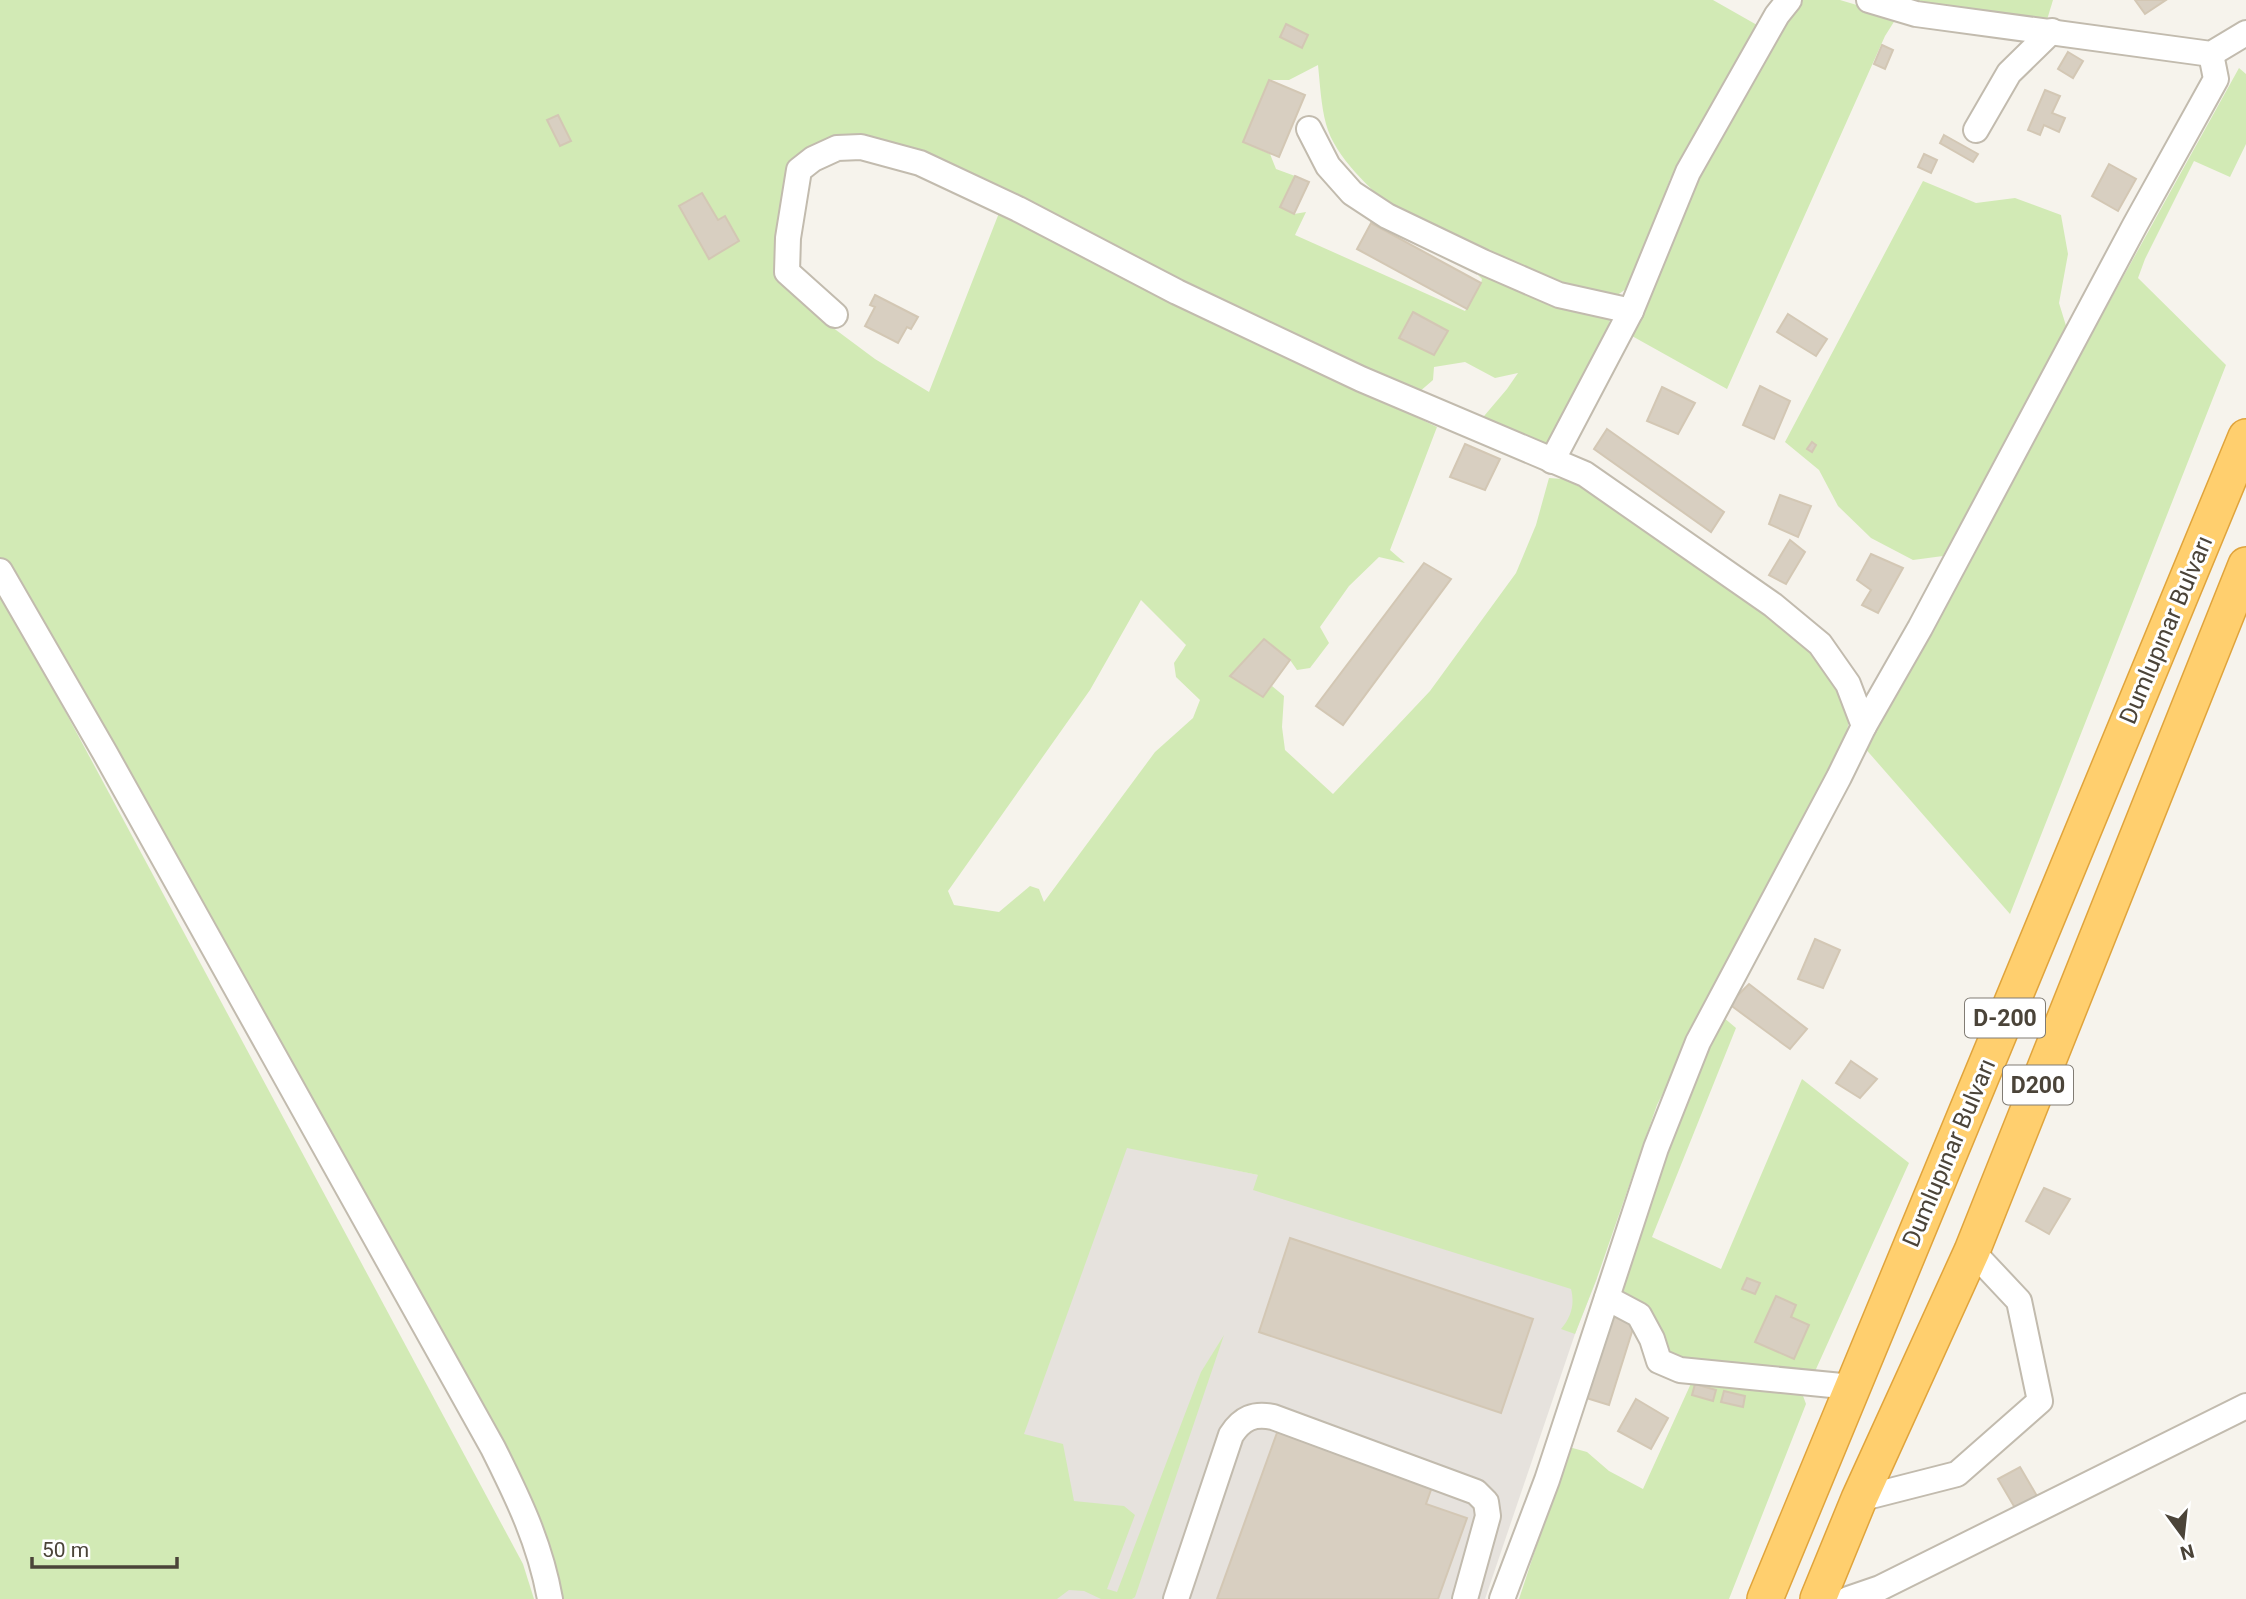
<svg xmlns="http://www.w3.org/2000/svg" width="2246" height="1599" font-family="Roboto,sans-serif">
<style>
.industrial{fill:#e6e2dd}
.green{fill:#d2eab5;fill-rule:evenodd}
.building{fill:#d8cfc1;stroke:#d3c7b4;stroke-width:2}
.lines{fill:none;stroke-linecap:round;stroke-linejoin:round}
.minor-casing{stroke:#c2bbae;stroke-width:28}
.highway-casing{stroke:#e0a43c;stroke-width:38}
.minor{stroke:#fff;stroke-width:24}
.highway{stroke:#ffcf6e;stroke-width:35}
.labels{text-anchor:middle;dominant-baseline:central;stroke-width:6;stroke-linejoin:round;paint-order:stroke}
.shield{fill:#fff;stroke:#817c74;stroke-width:2}
.shield-label{font-size:23px;font-weight:bold;fill:#4b4439}
.street-label{font-size:24px;fill:#4b4439;stroke:#fff}
</style>
<rect width="100%" height="100%" fill="#f6f3ec"/>
<path class="industrial" d="M 1110,1143 L 1258,1175 L 1597,1278 L 1575,1334 L 1485,1599 L 1023,1599 L 976,1547 Z"/>
<g class="green">
<path d="M 0,0 L 1713,0 L 1757,25 L 1670,179 L 1633,284 L 1616,296 L 1603,302 L 1397,212 C 1372,190 1335,158 1326,124 C 1321,105 1320,84 1318,65 L 1289,80 L 1269,80 L 1243,142 L 1270,154 L 1276,169 L 1295,176 L 1280,207 L 1294,214 L 1306,212 L 1295,235 L 1465,311 L 1481,283 L 1482,279 L 1478,275 L 1480,272 L 1599,312 L 1610,320 L 1599,355 L 1548,444 L 1541,451 L 1479,422 L 1507,389 L 1518,373 L 1495,378 L 1465,362 L 1434,367 L 1433,380 L 1418,393 L 1246,315 L 1037,208 L 922,155 L 805,152 L 795,290 L 832,327 L 875,359 L 929,392 L 999,213 L 1083,258 L 1437,427 L 1390,550 L 1405,563 L 1379,557 L 1349,586 L 1320,627 L 1329,643 L 1310,668 L 1297,670 L 1290,660 L 1264,639 L 1231,676 L 1263,697 L 1272,686 L 1284,696 L 1282,727 L 1285,750 L 1333,794 L 1430,691 L 1516,573 L 1536,525 L 1549,478 L 1563,479 L 1596,494 L 1763,608 L 1819,654 L 1837,686 L 1849,715 L 1847,735 L 1742,937 L 1657,1105 L 1597,1278 L 1575,1334 L 1561,1329 C 1571,1317 1575,1305 1571,1289 L 1253,1190 L 1258,1175 L 1127,1148 L 1024,1434 L 1063,1444 L 1074,1501 L 1124,1506 L 1135,1515 L 1107,1589 L 1117,1592 L 1201,1372 L 1224,1335 L 1135,1597 L 1132,1599 L 1101,1599 L 1084,1591 L 1069,1590 L 1057,1599 L 557,1599 L 541,1534 L 0,562 ZM 1413,312 L 1448,331 L 1434,355 L 1399,338 ZM 1141,600 L 1186,645 L 1174,663 L 1176,677 L 1200,700 L 1193,718 L 1155,752 L 1044,902 L 1039,889 L 1030,886 L 999,912 L 954,905 L 948,891 L 1090,690 Z"/>
<path d="M 1796,0 L 1840,0 L 1897,17 L 1885,36 L 1727,389 L 1632,336 L 1681,200 Z"/>
<path d="M 1897,0 L 2053,0 L 2046,23 Z"/>
<path d="M 2239,68 L 2246,74 L 2246,144 L 2230,177 L 2194,161 L 2145,259 L 2138,278 L 2226,365 L 2010,914 L 1863,746 Z"/>
<path d="M 1923,181 L 1976,203 L 2015,198 L 2061,215 L 2068,254 L 2059,303 L 2067,329 L 1943,556 L 1913,560 L 1871,538 L 1838,506 L 1819,470 L 1785,442 Z"/>
<path d="M 0,590 L 523,1564 L 534,1599 L 0,1599 Z"/>
<path d="M 1723,1017 L 1736,1028 L 1652,1237 L 1721,1269 L 1802,1079 L 1909,1163 L 1812,1378 L 1666,1359 L 1616,1284 L 1700,1059 Z"/>
<path d="M 1693,1379 L 1782,1393 L 1802,1393 L 1806,1404 L 1729,1599 L 1519,1599 L 1569,1447 L 1587,1452 L 1609,1471 L 1643,1489 Z"/>
</g>
<g class="building">
<path d="M 2135,0 L 2166,0 L 2145,14 Z"/>
<path d="M 1286,24 L 1308,35 L 1302,48 L 1280,37 Z"/>
<path d="M 1882,45 L 1893,50 L 1885,69 L 1874,64 Z"/>
<path d="M 2068,52 L 2083,61 L 2073,78 L 2058,69 Z"/>
<path d="M 1269,80 L 1305,95 L 1279,157 L 1243,142 Z"/>
<path d="M 2045,90 L 2060,96 L 2052,113 L 2065,118 L 2059,132 L 2044,125 L 2040,135 L 2028,130 Z"/>
<path d="M 558,115 L 571,141 L 560,146 L 547,120 Z"/>
<path d="M 1944,135 L 1978,154 L 1973,162 L 1940,143 Z"/>
<path d="M 1924,154 L 1937,160 L 1931,173 L 1918,167 Z"/>
<path d="M 2109,164 L 2136,179 L 2118,211 L 2092,196 Z"/>
<path d="M 1295,176 L 1309,182 L 1294,214 L 1280,207 Z"/>
<path d="M 702,193 L 718,220 L 725,216 L 739,241 L 709,259 L 679,206 Z"/>
<path d="M 1371,223 L 1481,283 L 1467,309 L 1357,249 Z"/>
<path d="M 875,295 L 918,317 L 911,329 L 907,327 L 898,343 L 865,326 L 875,307 L 870,305 Z"/>
<path d="M 1413,312 L 1448,331 L 1434,355 L 1399,338 Z"/>
<path d="M 1788,314 L 1827,339 L 1816,356 L 1777,332 Z"/>
<path d="M 1760,386 L 1790,401 L 1774,439 L 1743,425 Z"/>
<path d="M 1662,387 L 1695,403 L 1678,434 L 1647,421 Z"/>
<path d="M 1607,429 L 1724,512 L 1711,532 L 1594,449 Z"/>
<path d="M 1812,442 L 1816,445 L 1812,452 L 1807,449 Z"/>
<path d="M 1465,444 L 1500,459 L 1485,490 L 1450,477 Z"/>
<path d="M 1780,495 L 1811,506 L 1798,537 L 1769,524 Z"/>
<path d="M 1790,540 L 1805,552 L 1786,584 L 1769,575 Z"/>
<path d="M 1871,554 L 1903,568 L 1878,613 L 1862,605 L 1871,590 L 1857,580 Z"/>
<path d="M 1424,563 L 1451,579 L 1343,725 L 1316,706 Z"/>
<path d="M 1264,639 L 1290,660 L 1263,697 L 1230,676 Z"/>
<path d="M 1815,939 L 1840,950 L 1823,988 L 1798,979 Z"/>
<path d="M 1749,984 L 1807,1029 L 1790,1049 L 1729,1004 Z"/>
<path d="M 1851,1061 L 1877,1079 L 1860,1098 L 1836,1083 Z"/>
<path d="M 2044,1188 L 2070,1199 L 2049,1234 L 2026,1221 Z"/>
<path d="M 1290,1238 L 1533,1319 L 1501,1413 L 1259,1332 Z"/>
<path d="M 1747,1278 L 1760,1283 L 1755,1294 L 1742,1289 Z"/>
<path d="M 1776,1296 L 1796,1305 L 1791,1317 L 1809,1325 L 1794,1359 L 1755,1342 Z"/>
<path d="M 1609,1311 L 1636,1319 L 1609,1405 L 1580,1396 Z"/>
<path d="M 1695,1384 L 1716,1390 L 1713,1401 L 1692,1395 Z"/>
<path d="M 1724,1391 L 1745,1396 L 1743,1407 L 1721,1402 Z"/>
<path d="M 1636,1399 L 1668,1418 L 1651,1449 L 1618,1431 Z"/>
<path d="M 1278,1430 L 1433,1484 L 1426,1504 L 1467,1518 L 1438,1599 L 1217,1599 Z"/>
<path d="M 2020,1467 L 2037,1496 L 2015,1508 L 1998,1479 Z"/>
</g>
<g class="lines">
<g class="minor-casing">
<g id="minor">
<path d="M 1869,0 L 1916,14 L 2211,54 L 2246,33"/>
<path d="M 1309,129 L 1328,166 L 1352,193 L 1387,216 L 1483,262 L 1559,295 L 1631,311"/>
<path d="M 1976,130 L 2009,73 L 2052,31"/>
<path d="M 835,315 L 787,272 L 788,238 L 799,170 L 813,159 L 837,148 L 861,147 L 920,163 L 1018,209 L 1177,292 L 1361,379 L 1585,474 L 1773,605 L 1820,644 L 1848,684 L 1864,726"/>
<path d="M 1552,461 L 1631,311 L 1688,172 L 1777,15 L 1789,0"/>
<path d="M 0,571 L 105,753 L 493,1448 C 518,1498 540,1543 550,1599"/>
<path d="M 1607,1298 L 1639,1315 L 1652,1339 L 1659,1361 L 1680,1370 L 1852,1387"/>
<path d="M 1859,1499 L 1957,1474 L 2040,1401 L 2019,1301 L 1972,1251"/>
<path d="M 1176,1599 L 1231,1435 C 1242,1418 1254,1413 1273,1417 L 1476,1492 L 1486,1502 L 1488,1516 L 1465,1599"/>
<path d="M 1502,1599 L 1547,1480 L 1656,1148 L 1698,1042 L 1839,777 L 1864,726 L 1920,628 L 2135,225 L 2216,79 L 2211,54"/>
<path d="M 1848,1599 L 1880,1588 L 2246,1406"/>
</g>
</g>
<g class="highway-casing">
<g id="highway">
<path d="M 1765,1599 L 2246,437"/>
<path d="M 1818,1599 L 1859,1499 L 1972,1251 L 2246,565"/>
</g>
</g>
<use href="#minor" class="minor"/>
<use href="#highway" class="highway"/>
</g>
<g class="labels">
<g class="shield">
<rect x="1965" y="998.5" width="80" height="39" rx="5"/>
<rect x="2003" y="1065.5" width="70" height="39" rx="5"/>
</g>
<g class="shield-label">
<text x="2005" y="1018">D-200</text>
<text x="2038" y="1085">D200</text>
</g>
<g class="street-label">
<text transform="translate(2166 630) rotate(-67)">Dumlupınar Bulvarı</text>
<text transform="translate(1949 1153) rotate(-67)">Dumlupınar Bulvarı</text>
</g>
</g>
<g transform="translate(2183 1536) rotate(165)" stroke="#ffffff" stroke-width="5" paint-order="stroke">
<path d="M0-5L12 26L0 18L-12 26Z" fill="#4b4439"/>
<text y="-10" font-size="19" font-weight="bold" text-anchor="middle" fill="#4b4439">N</text>
</g>
<path d="M32 1557v10h145v-10" fill="none" stroke="#4b4439" stroke-width="3.5"/>
<text x="42" y="1557" font-size="21" fill="#4b4439" stroke="#ffffff" stroke-width="5" paint-order="stroke">50 m</text>
</svg>
